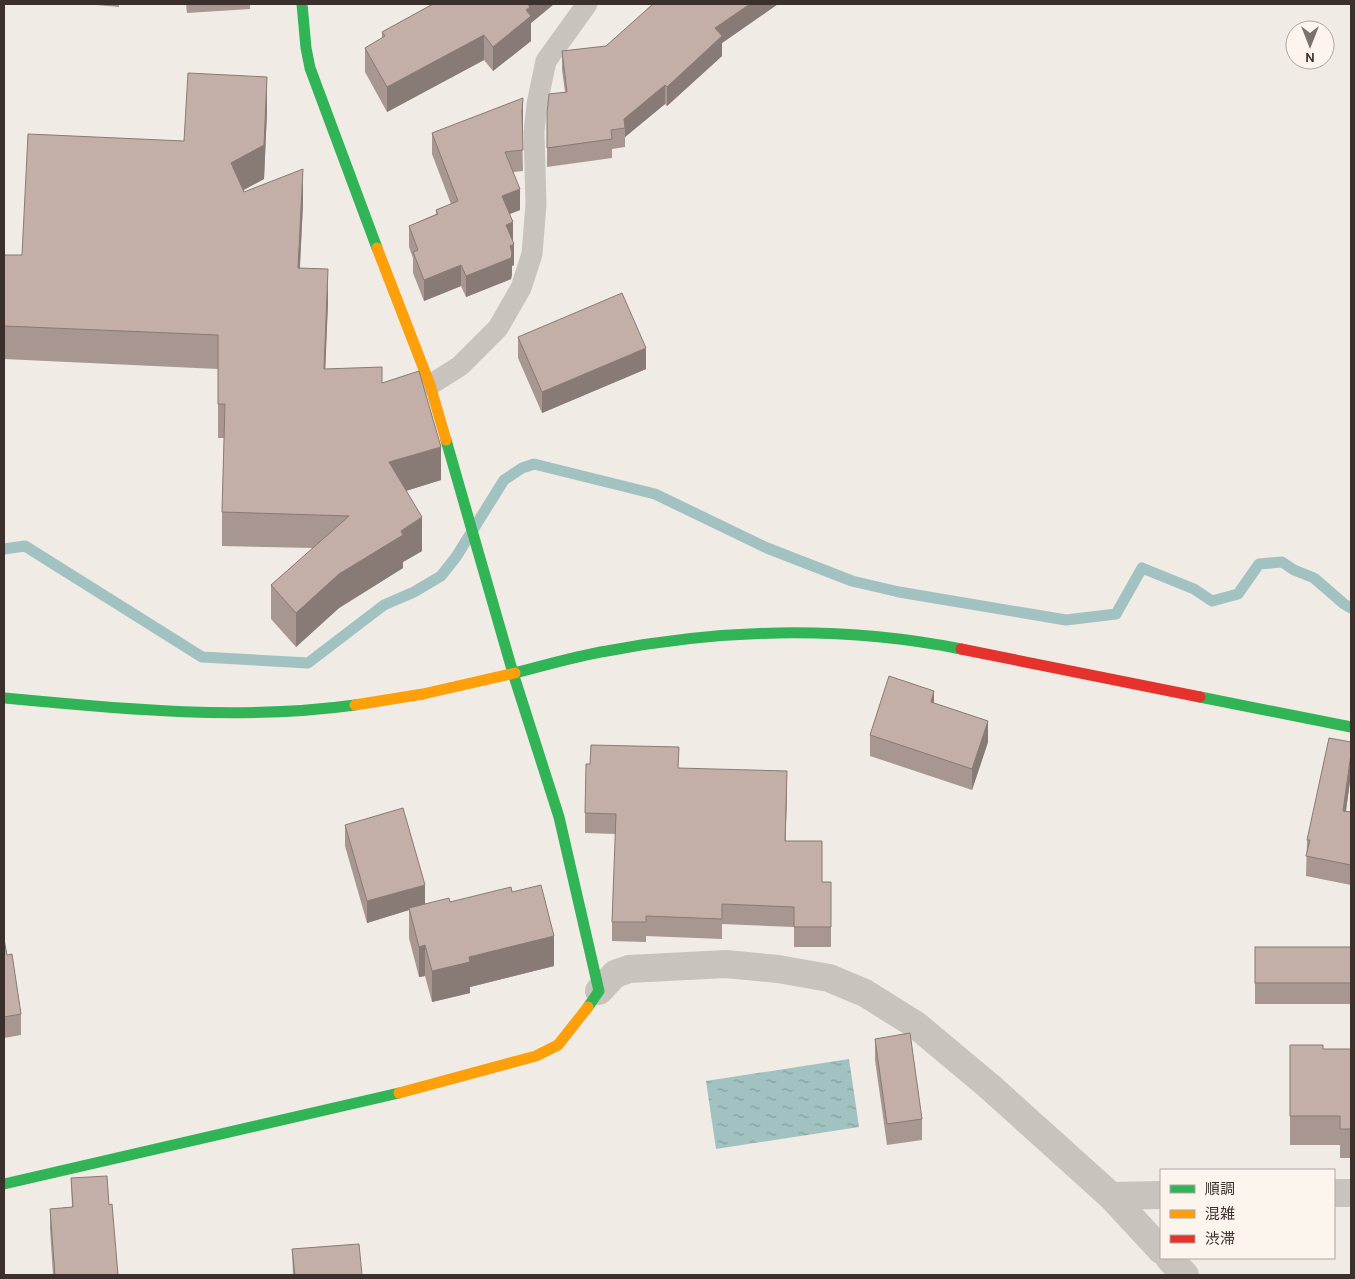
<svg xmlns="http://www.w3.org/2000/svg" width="1355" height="1279" font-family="Karla,'Noto Sans JP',sans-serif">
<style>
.water{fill:url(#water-ripples)}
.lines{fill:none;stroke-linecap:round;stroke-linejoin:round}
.stream{stroke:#a1c2c1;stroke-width:11}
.lane{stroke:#c9c3be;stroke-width:21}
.street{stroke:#c9c3be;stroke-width:28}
.fast{stroke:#30b455;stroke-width:11}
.slow{stroke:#ff9f0a;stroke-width:11}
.jam{stroke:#e5322d;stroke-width:11}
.wall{fill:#a89690}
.shaded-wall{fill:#887a75}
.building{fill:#c3afa7;stroke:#887a75}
</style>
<defs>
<pattern id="water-ripples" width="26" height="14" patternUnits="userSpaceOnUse" patternTransform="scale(1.25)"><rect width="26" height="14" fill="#a1c2c1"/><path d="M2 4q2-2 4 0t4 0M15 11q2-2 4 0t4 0" fill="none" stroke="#849e9d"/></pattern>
</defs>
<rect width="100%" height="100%" fill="#f0ebe5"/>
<path class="water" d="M 849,1059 L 859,1127 L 716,1149 L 706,1081 Z"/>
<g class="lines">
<path class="stream" d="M 4,549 L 25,546 L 202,657 L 308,663 L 384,605 L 414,592 L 441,576 L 456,557 L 504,480 L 522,468 L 534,464 L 655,494 L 767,548 L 852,581 L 899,592 L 1066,620 L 1116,614 L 1142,568 L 1194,589 L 1212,601 L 1238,594 L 1259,564 L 1282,562 L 1294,570 L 1314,578 L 1344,604 L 1351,608"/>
<path class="lane" d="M 430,385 L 460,366 L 498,328 L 521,288 L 532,254 L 536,204 L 534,132 L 537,104 L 546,61 L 587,4"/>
<g class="street">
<path d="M 599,991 L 615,974 L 629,969 L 726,964 L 778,969 L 829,978 L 865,993 L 916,1025 L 989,1086 L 1111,1196 L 1161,1250"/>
<path d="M 1334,1193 L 1351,1193"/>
<path d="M 1111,1196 L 1161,1195"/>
<path d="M 1169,1258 L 1185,1275"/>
</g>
<g class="fast">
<path d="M 302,4 L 306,48 L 310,68 L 377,248"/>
<path d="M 446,440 L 513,673 L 559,817 L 599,991 L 588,1007"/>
<path d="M 515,673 C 546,665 576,656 607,651 C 723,629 845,626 961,649"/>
<path d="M 1200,697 L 1351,727"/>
<path d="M 4,698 C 120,709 239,721 355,705"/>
<path d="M 4,1184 L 399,1093"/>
</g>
<g class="slow">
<path d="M 377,248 L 430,385 L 446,440"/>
<path d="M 355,705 L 423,694 L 515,673"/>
<path d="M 399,1093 L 536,1056 L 558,1045 L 588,1007"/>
</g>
<path class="jam" d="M 961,649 L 1200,697"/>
</g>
<g class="wall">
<path d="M 85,4 L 119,4 L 119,7 Z"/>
<path d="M 186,4 L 250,4 L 250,9 L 187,13 Z"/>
<path d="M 433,4 L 554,4 L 531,23 L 531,41 L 493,71 L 484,60 L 387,112 L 365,72 L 365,48 L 382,38 L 382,32 Z"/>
<path d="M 653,4 L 778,4 L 722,43 L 722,56 L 667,106 L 665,104 L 625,137 L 625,147 L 612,149 L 612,158 L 547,167 L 547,113 L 565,92 L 562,70 L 562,51 L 606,46 Z"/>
<path d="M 267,111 L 264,179 L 243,190 L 244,192 L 303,203 L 300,268 L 328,302 L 325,369 L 382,383 L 441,480 L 406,491 L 422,551 L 403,562 L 403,568 L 339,608 L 296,647 L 271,619 L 271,585 L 313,548 L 222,546 L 222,512 L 224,438 L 218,438 L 218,369 L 4,359 L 4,255 L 22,255 L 184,141 Z"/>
<path d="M 523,119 L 522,128 L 523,171 L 513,172 L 520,210 L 509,214 L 513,242 L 514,265 L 512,266 L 512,274 L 511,279 L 466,297 L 461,286 L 424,301 L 413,273 L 413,258 L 409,247 L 409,226 L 436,214 L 436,210 L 451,204 L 432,154 L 432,133 Z"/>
<path d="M 518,337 L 646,369 L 542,413 L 518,358 Z"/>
<path d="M 934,703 L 988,742 L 972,790 L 870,756 L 870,735 Z"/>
<path d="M 1351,742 L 1351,774 L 1346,811 L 1351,812 L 1351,885 L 1306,876 L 1307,840 Z"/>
<path d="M 679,768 L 787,791 L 785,841 L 822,882 L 831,882 L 831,947 L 794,947 L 794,927 L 722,924 L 722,939 L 646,936 L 646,942 L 612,941 L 612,922 L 616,834 L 585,833 L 585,813 Z"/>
<path d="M 345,825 L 425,904 L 450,902 L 512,892 L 554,966 L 470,987 L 470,993 L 432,1002 L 425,976 L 419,977 L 409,938 L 409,910 L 367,923 L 345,846 Z"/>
<path d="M 4,939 L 7,955 L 21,1014 L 21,1035 L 4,1038 Z"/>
<rect x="1255" y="947" width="96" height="57"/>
<path d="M 875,1039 L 922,1119 L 922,1140 L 887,1145 L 875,1060 Z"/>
<path d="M 1290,1045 L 1323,1049 L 1351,1049 L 1351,1158 L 1340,1158 L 1340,1145 L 1290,1145 Z"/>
<path d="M 71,1178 L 109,1205 L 118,1275 L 53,1275 L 50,1229 L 50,1209 L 72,1207 Z"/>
<path d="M 292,1249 L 362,1275 L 293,1275 Z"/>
</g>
<g class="shaded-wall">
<path d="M 526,4 L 554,4 L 531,23 L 531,41 L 493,71 L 493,47 Z"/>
<path d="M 750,4 L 778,4 L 722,43 L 722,56 L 667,106 L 667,87 L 715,28 Z"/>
<path d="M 484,35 L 484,60 L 387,112 L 387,87 Z"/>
<path d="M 267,77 L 267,111 L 264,179 L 231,197 L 231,163 Z"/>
<path d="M 665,85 L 665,104 L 625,137 L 625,128 L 624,119 Z"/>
<path d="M 523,98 L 523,119 L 522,132 L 522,111 Z"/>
<path d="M 303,169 L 303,203 L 298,301 L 298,268 Z"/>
<path d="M 520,189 L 520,210 L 502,217 L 502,196 Z"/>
<path d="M 513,222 L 513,243 L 506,225 Z"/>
<path d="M 514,244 L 514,265 L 512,266 L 512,274 L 511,279 L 466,297 L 466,276 L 510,246 Z"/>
<path d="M 461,265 L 461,286 L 424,301 L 424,280 Z"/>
<path d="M 328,269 L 328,302 L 324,402 L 324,369 Z"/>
<path d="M 646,348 L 646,369 L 542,413 L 542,392 Z"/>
<path d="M 441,447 L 441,480 L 389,496 L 389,462 Z"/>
<path d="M 422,517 L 422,551 L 403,562 L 403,568 L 339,608 L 296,647 L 296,613 L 339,574 L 401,531 Z"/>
<path d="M 934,691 L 934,712 L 931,702 Z"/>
<path d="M 988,721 L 988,742 L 972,790 L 972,769 Z"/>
<path d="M 1351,754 L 1351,774 L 1343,831 L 1343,811 Z"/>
<path d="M 787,771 L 787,791 L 785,861 L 785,841 Z"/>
<path d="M 425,885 L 425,906 L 409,908 L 409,910 L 367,923 L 367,901 Z"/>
<path d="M 554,936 L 554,966 L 470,987 L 470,993 L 432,1002 L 432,971 L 469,957 Z"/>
<path d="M 425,945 L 425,976 L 419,977 L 419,947 Z"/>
</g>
<g class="building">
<path d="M 433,4 L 527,4 L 530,7 L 526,10 L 531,16 L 493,47 L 484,35 L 387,87 L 365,48 L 385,36 L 382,32 Z"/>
<path d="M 653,4 L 750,4 L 715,28 L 722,36 L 667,87 L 665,85 L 624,119 L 625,128 L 611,130 L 612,139 L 547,148 L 547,113 L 549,94 L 567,92 L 562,51 L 606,46 Z"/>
<path d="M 188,73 L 267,77 L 264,145 L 231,163 L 244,192 L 303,169 L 298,268 L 328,269 L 324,369 L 382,367 L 382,383 L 419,371 L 441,447 L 389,462 L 422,517 L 401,531 L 403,535 L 339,574 L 296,613 L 271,585 L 349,516 L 222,512 L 225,404 L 218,404 L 218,335 L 4,326 L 4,255 L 22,255 L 28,134 L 184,141 Z"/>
<path d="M 523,98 L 522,111 L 523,150 L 505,152 L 520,189 L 502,196 L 513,222 L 506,225 L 514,244 L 510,246 L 512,253 L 511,258 L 466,276 L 461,265 L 424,280 L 413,252 L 418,250 L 409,226 L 438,214 L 436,210 L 458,201 L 432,133 Z"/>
<path d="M 622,293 L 646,348 L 542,392 L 518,337 Z"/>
<path d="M 889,676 L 934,691 L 931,702 L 988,721 L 972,769 L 870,735 Z"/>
<path d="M 1329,738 L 1351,742 L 1351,754 L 1343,811 L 1351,812 L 1351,865 L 1306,856 L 1310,840 L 1307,840 Z"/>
<path d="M 591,745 L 679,747 L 678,768 L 787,771 L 785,841 L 822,841 L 822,882 L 831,882 L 831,927 L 794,927 L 794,907 L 722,904 L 722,919 L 646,916 L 646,922 L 612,922 L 616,814 L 585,813 L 586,764 L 590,764 Z"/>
<path d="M 403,808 L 425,885 L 367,901 L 345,825 Z"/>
<path d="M 541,885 L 554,936 L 469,957 L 470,962 L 432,971 L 425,945 L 419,947 L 409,908 L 449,898 L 450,902 L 511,887 L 512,892 Z"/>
<path d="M 4,939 L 7,955 L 12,954 L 21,1014 L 4,1017 Z"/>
<rect x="1255" y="947" width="96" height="36"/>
<path d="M 910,1033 L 922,1119 L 887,1124 L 875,1039 Z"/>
<path d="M 1290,1045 L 1323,1045 L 1323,1049 L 1351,1049 L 1351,1129 L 1340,1129 L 1340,1116 L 1290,1116 Z"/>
<path d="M 107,1176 L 109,1205 L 112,1204 L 118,1275 L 55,1275 L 50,1209 L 73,1207 L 71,1178 Z"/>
<path d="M 359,1244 L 362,1275 L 295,1275 L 292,1249 Z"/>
</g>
<rect width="1355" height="1279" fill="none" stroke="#3b302b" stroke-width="10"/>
<rect x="1160" y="1169" width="175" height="90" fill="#fbf5ee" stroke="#aea6a0"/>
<rect x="1170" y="1185" width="25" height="8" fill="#30b455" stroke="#aea6a0"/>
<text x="1205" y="1194" font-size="15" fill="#3b302b">順調</text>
<rect x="1170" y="1210" width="25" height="8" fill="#ff9f0a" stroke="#aea6a0"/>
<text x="1205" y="1219" font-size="15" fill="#3b302b">混雑</text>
<rect x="1170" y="1235" width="25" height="8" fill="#e5322d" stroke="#aea6a0"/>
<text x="1205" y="1244" font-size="15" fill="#3b302b">渋滞</text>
<g transform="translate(1310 45) rotate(180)"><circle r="24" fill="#fbf5ee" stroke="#aea6a0"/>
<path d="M0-4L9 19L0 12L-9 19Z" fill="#7a716c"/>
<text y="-8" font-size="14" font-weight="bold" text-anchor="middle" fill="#3b302b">N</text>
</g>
</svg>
